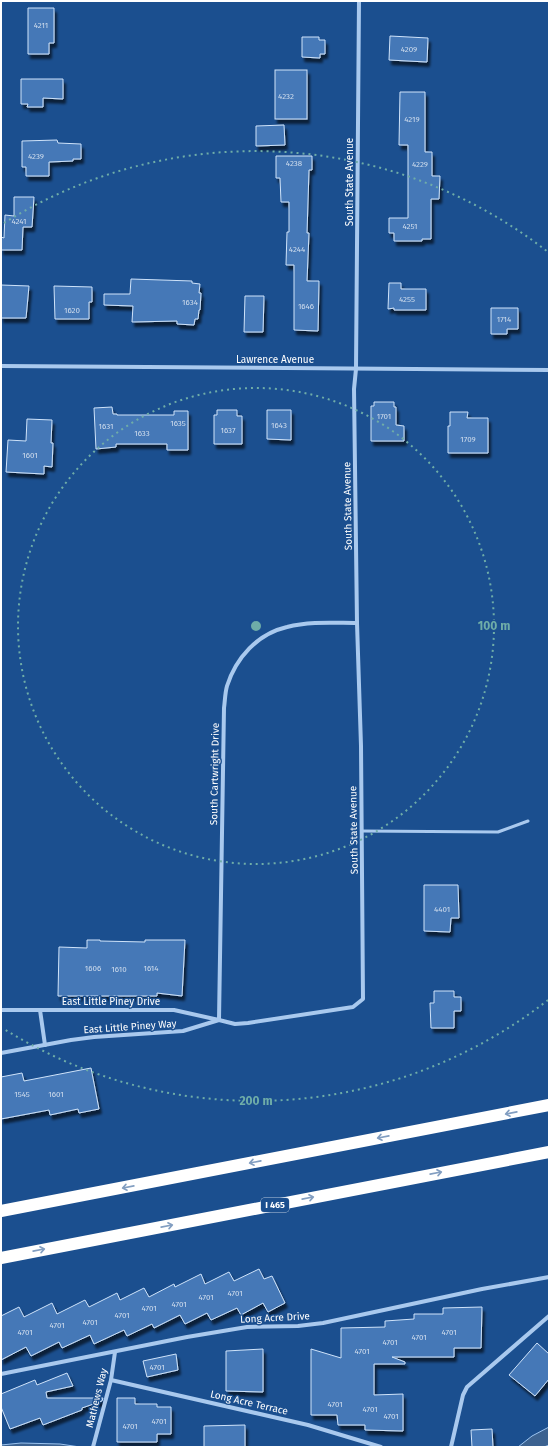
<svg xmlns="http://www.w3.org/2000/svg" width="550" height="1448" font-family="'Fira Sans',sans-serif">
<style>
.water{fill:#3c6290;stroke:#9cc4f0}
.building{fill:#4478b7;stroke:#cfe3fa;filter:url(#shadow)}
.lines{fill:none;stroke-linecap:round;stroke-linejoin:round}
.lane{stroke:#a9c9ee;stroke-width:3}
.street{stroke:#a9c9ee;stroke-width:4}
.highway{stroke:#fff;stroke-width:12}
.oneway{stroke:#829ec1}
.ring{fill:none;stroke:#6fada8;stroke-width:2;stroke-dasharray:2 4}
.labels{text-anchor:middle;dominant-baseline:central;stroke-width:3;stroke-linejoin:round;paint-order:stroke}
.number-label{font-size:8px;fill:#d0dded}
.shield{fill:#1b4f8f;stroke:#bbcadd;stroke-width:1}
.shield-label{font-size:9px;font-weight:bold;fill:#fff}
.street-label{font-size:10px;fill:#fff;stroke:#1b4f8f}
.centre{fill:#6fada8;stroke:#1b4f8f;stroke-width:2}
.ring-label{font-size:12px;text-anchor:middle;font-weight:bold;fill:#6fada8;stroke:#1b4f8f;stroke-width:3;stroke-linejoin:round;paint-order:stroke}
</style>
<defs>
<filter id="shadow"><feDropShadow dx="2.5" dy="4.5" stdDeviation="1" flood-color="#0009"/></filter>
</defs>
<rect width="100%" height="100%" fill="#1b4f8f"/>
<g class="water">
<path d="M 549,1427 L 549,1445 L 544,1447 L 518,1447 L 532,1436 Z"/>
<path d="M 21,1443 L 60,1444 L 80,1447 L 1,1447 L 1,1445 Z"/>
</g>
<g class="building">
<path d="M 28,8 L 54,8 L 54,43 L 49,43 L 49,54 L 28,54 Z"/>
<path d="M 390,36 L 428,38 L 427,62 L 389,60 Z"/>
<path d="M 302,37 L 319,37 L 319,40 L 325,40 L 325,54 L 320,54 L 320,58 L 302,57 Z"/>
<rect x="275" y="70" width="32" height="49"/>
<path d="M 21,79 L 63,79 L 63,99 L 43,98 L 43,107 L 27,107 L 28,104 L 21,104 Z"/>
<path d="M 400,92 L 425,92 L 425,152 L 432,152 L 432,176 L 440,176 L 439,199 L 431,199 L 431,239 L 422,239 L 422,241 L 394,241 L 394,233 L 389,233 L 389,218 L 408,218 L 408,145 L 399,145 Z"/>
<path d="M 284,125 L 285,145 L 256,146 L 256,126 Z"/>
<path d="M 57,140 L 58,143 L 81,144 L 81,159 L 73,159 L 73,161 L 49,162 L 49,176 L 26,176 L 26,167 L 22,167 L 22,141 Z"/>
<path d="M 276,156 L 312,156 L 312,170 L 309,170 L 307,233 L 309,233 L 307,281 L 319,281 L 318,331 L 294,330 L 294,265 L 286,265 L 287,232 L 289,232 L 289,202 L 281,202 L 280,178 L 276,178 Z"/>
<path d="M 14,197 L 34,197 L 32,227 L 23,227 L 22,250 L 1,250 L 1,237 L 4,238 L 5,215 L 14,216 Z"/>
<path d="M 131,279 L 192,281 L 192,283 L 200,284 L 199,293 L 201,293 L 200,310 L 199,310 L 198,319 L 195,319 L 194,325 L 177,324 L 177,321 L 132,322 L 133,306 L 104,305 L 104,294 L 130,294 Z"/>
<path d="M 389,283 L 401,283 L 401,289 L 426,289 L 426,310 L 394,310 L 394,308 L 388,309 Z"/>
<path d="M 1,285 L 29,286 L 26,318 L 1,318 Z"/>
<path d="M 54,286 L 92,287 L 92,302 L 89,302 L 89,319 L 55,319 Z"/>
<path d="M 245,296 L 264,296 L 263,332 L 244,332 Z"/>
<path d="M 491,308 L 518,308 L 518,329 L 507,329 L 507,334 L 491,334 Z"/>
<path d="M 374,402 L 394,402 L 394,407 L 396,407 L 396,425 L 404,426 L 404,441 L 371,441 L 371,406 L 374,406 Z"/>
<path d="M 112,407 L 113,414 L 117,414 L 117,415 L 174,415 L 174,411 L 188,411 L 188,450 L 167,450 L 167,444 L 116,444 L 116,447 L 96,449 L 94,408 Z"/>
<path d="M 217,410 L 237,410 L 237,416 L 242,416 L 242,444 L 214,444 L 214,415 L 217,415 Z"/>
<path d="M 267,410 L 291,410 L 291,440 L 267,439 Z"/>
<path d="M 450,412 L 468,412 L 467,418 L 488,418 L 488,453 L 448,453 L 448,426 L 450,426 Z"/>
<path d="M 27,419 L 52,420 L 51,443 L 53,443 L 52,467 L 44,466 L 44,474 L 6,472 L 8,440 L 26,441 Z"/>
<path d="M 424,885 L 458,885 L 459,918 L 451,918 L 450,932 L 424,931 Z"/>
<path d="M 87,940 L 100,940 L 100,941 L 145,942 L 145,940 L 185,940 L 182,996 L 157,993 L 157,996 L 58,996 L 59,947 L 87,948 Z"/>
<path d="M 434,991 L 454,991 L 454,997 L 461,997 L 461,1011 L 454,1011 L 454,1028 L 431,1028 L 430,1003 L 434,1003 Z"/>
<path d="M 91,1068 L 99,1109 L 79,1113 L 78,1109 L 50,1115 L 49,1110 L 1,1119 L 1,1077 L 22,1073 L 24,1081 Z"/>
<path d="M 259,1269 L 264,1279 L 272,1276 L 285,1303 L 268,1312 L 263,1303 L 241,1315 L 237,1308 L 211,1320 L 207,1313 L 185,1324 L 180,1315 L 154,1328 L 152,1324 L 127,1336 L 124,1330 L 94,1344 L 90,1335 L 62,1348 L 59,1342 L 31,1356 L 26,1347 L 1,1360 L 1,1316 L 19,1307 L 24,1317 L 52,1303 L 57,1314 L 85,1300 L 89,1307 L 117,1293 L 120,1300 L 144,1288 L 149,1297 L 174,1284 L 175,1287 L 201,1274 L 205,1284 L 229,1272 L 234,1281 Z"/>
<path d="M 482,1307 L 481,1348 L 454,1348 L 454,1357 L 392,1357 L 405,1362 L 405,1364 L 374,1364 L 374,1395 L 403,1394 L 403,1431 L 365,1430 L 365,1425 L 338,1425 L 337,1415 L 311,1415 L 311,1349 L 341,1358 L 341,1328 L 385,1327 L 385,1321 L 414,1319 L 414,1314 L 443,1314 L 443,1308 Z"/>
<path d="M 537,1343 L 549,1354 L 549,1379 L 535,1396 L 509,1375 Z"/>
<path d="M 263,1349 L 263,1392 L 226,1391 L 226,1351 Z"/>
<path d="M 176,1354 L 178,1370 L 147,1377 L 143,1361 Z"/>
<path d="M 67,1373 L 73,1386 L 46,1392 L 47,1398 L 103,1398 L 102,1401 L 82,1408 L 82,1410 L 43,1425 L 40,1418 L 10,1429 L 1,1407 L 1,1394 L 35,1380 L 37,1385 Z"/>
<path d="M 117,1398 L 135,1398 L 135,1404 L 157,1404 L 157,1407 L 171,1407 L 171,1434 L 157,1434 L 157,1442 L 117,1442 Z"/>
<path d="M 245,1425 L 245,1447 L 204,1447 L 204,1426 Z"/>
<path d="M 492,1429 L 493,1447 L 472,1447 L 471,1430 Z"/>
</g>
<g class="lines">
<path class="lane" d="M 362,831 L 498,832 L 528,821"/>
<g class="street">
<path d="M 1,366 L 549,370"/>
<path d="M 1,1010 L 174,1010 L 219,1020 L 224,708 C 225,701 225,693 227,686 C 236,658 257,634 287,627 C 310,621 334,623 357,623"/>
<path d="M 40,1010 L 45,1045"/>
<path d="M 1,1053 L 71,1040 L 94,1037 L 183,1031 L 219,1020 L 235,1024 L 248,1023 L 353,1007 L 363,999 L 361,746 L 357,623 L 354,389 L 356,369 L 359,1"/>
<path d="M 1,1374 L 187,1337 L 247,1327 L 298,1326 L 323,1323 L 482,1289 L 549,1277"/>
<path d="M 111,1380 L 308,1425 L 381,1447"/>
<path d="M 93,1447 L 111,1380 L 115,1352"/>
<path d="M 451,1447 L 463,1395 L 467,1387 L 549,1316"/>
</g>
<g class="highway">
<path d="M 1,1211 L 549,1105"/>
<path d="M 1,1258 L 549,1152"/>
</g>
</g>
<defs><path id="oneway-shaft" d="M-6 0H5M1.5-3L5.5 0L1.5 3" fill="none" stroke-width="1.6" stroke-linecap="round" stroke-linejoin="round"/></defs>
<g class="oneway">
<use href="#oneway-shaft" transform="translate(511 1113) rotate(169)"/>
<use href="#oneway-shaft" transform="translate(383 1137) rotate(169)"/>
<use href="#oneway-shaft" transform="translate(255 1162) rotate(169)"/>
<use href="#oneway-shaft" transform="translate(436 1173) rotate(-11)"/>
<use href="#oneway-shaft" transform="translate(128 1187) rotate(169)"/>
<use href="#oneway-shaft" transform="translate(308 1198) rotate(-11)"/>
<use href="#oneway-shaft" transform="translate(167 1226) rotate(-11)"/>
<use href="#oneway-shaft" transform="translate(39 1250) rotate(-11)"/>
</g>
<g class="ring">
<circle cx="256" cy="626" r="238"/>
<path d="M548 1000A475 475 0 0 1 4 1029M4 223A475 475 0 0 1 548 252"/>
</g>
<g class="labels">
<g class="number-label">
<text x="41" y="25">4211</text>
<text x="409" y="49">4209</text>
<text x="286" y="96">4232</text>
<text x="412" y="119">4219</text>
<text x="36" y="156">4239</text>
<text x="294" y="163">4238</text>
<text x="420" y="164">4229</text>
<text x="19" y="221">4241</text>
<text x="410" y="226">4251</text>
<text x="297" y="249">4244</text>
<text x="407" y="299">4255</text>
<text x="190" y="302">1634</text>
<text x="306" y="306">1646</text>
<text x="72" y="310">1620</text>
<text x="504" y="319">1714</text>
<text x="384" y="416">1701</text>
<text x="178" y="423">1635</text>
<text x="279" y="425">1643</text>
<text x="106" y="426">1631</text>
<text x="228" y="430">1637</text>
<text x="142" y="433">1633</text>
<text x="468" y="439">1709</text>
<text x="30" y="455">1601</text>
<text x="442" y="909">4401</text>
<text x="93" y="968">1606</text>
<text x="151" y="968">1614</text>
<text x="119" y="969">1610</text>
<text x="22" y="1094">1545</text>
<text x="56" y="1094">1601</text>
<text x="235" y="1293">4701</text>
<text x="206" y="1297">4701</text>
<text x="179" y="1304">4701</text>
<text x="149" y="1308">4701</text>
<text x="122" y="1315">4701</text>
<text x="90" y="1322">4701</text>
<text x="57" y="1325">4701</text>
<text x="25" y="1332">4701</text>
<text x="449" y="1332">4701</text>
<text x="419" y="1337">4701</text>
<text x="390" y="1342">4701</text>
<text x="362" y="1351">4701</text>
<text x="157" y="1367">4701</text>
<text x="335" y="1404">4701</text>
<text x="370" y="1409">4701</text>
<text x="391" y="1416">4701</text>
<text x="159" y="1421">4701</text>
<text x="130" y="1426">4701</text>
</g>
<rect class="shield" x="261" y="1198" width="28" height="14" rx="3"/>
<g class="shield-label">
<text x="275" y="1205">I 465</text>
</g>
<g class="street-label">
<text transform="translate(350 182) rotate(-90)">South State Avenue</text>
<text x="275" y="360">Lawrence Avenue</text>
<text transform="translate(348 506) rotate(-91)">South State Avenue</text>
<text transform="translate(215 774) rotate(-89)">South Cartwright Drive</text>
<text transform="translate(354 830) rotate(-91)">South State Avenue</text>
<text x="111" y="1002">East Little Piney Drive</text>
<text transform="translate(130 1027) rotate(-4)">East Little Piney Way</text>
<text transform="translate(275 1318) rotate(-3)">Long Acre Drive</text>
<text transform="translate(97 1398) rotate(-76)">Mathews Way</text>
<text transform="translate(249 1403) rotate(13)">Long Acre Terrace</text>
</g>
</g>
<circle cx="256" cy="626" r="6" class="centre"/>
<g class="ring-label">
<text x="494" y="630">100 m</text>
<text x="256" y="1105">200 m</text>
</g>
<rect width="550" height="1448" fill="none" stroke="#ffffff" stroke-width="4"/>
</svg>
